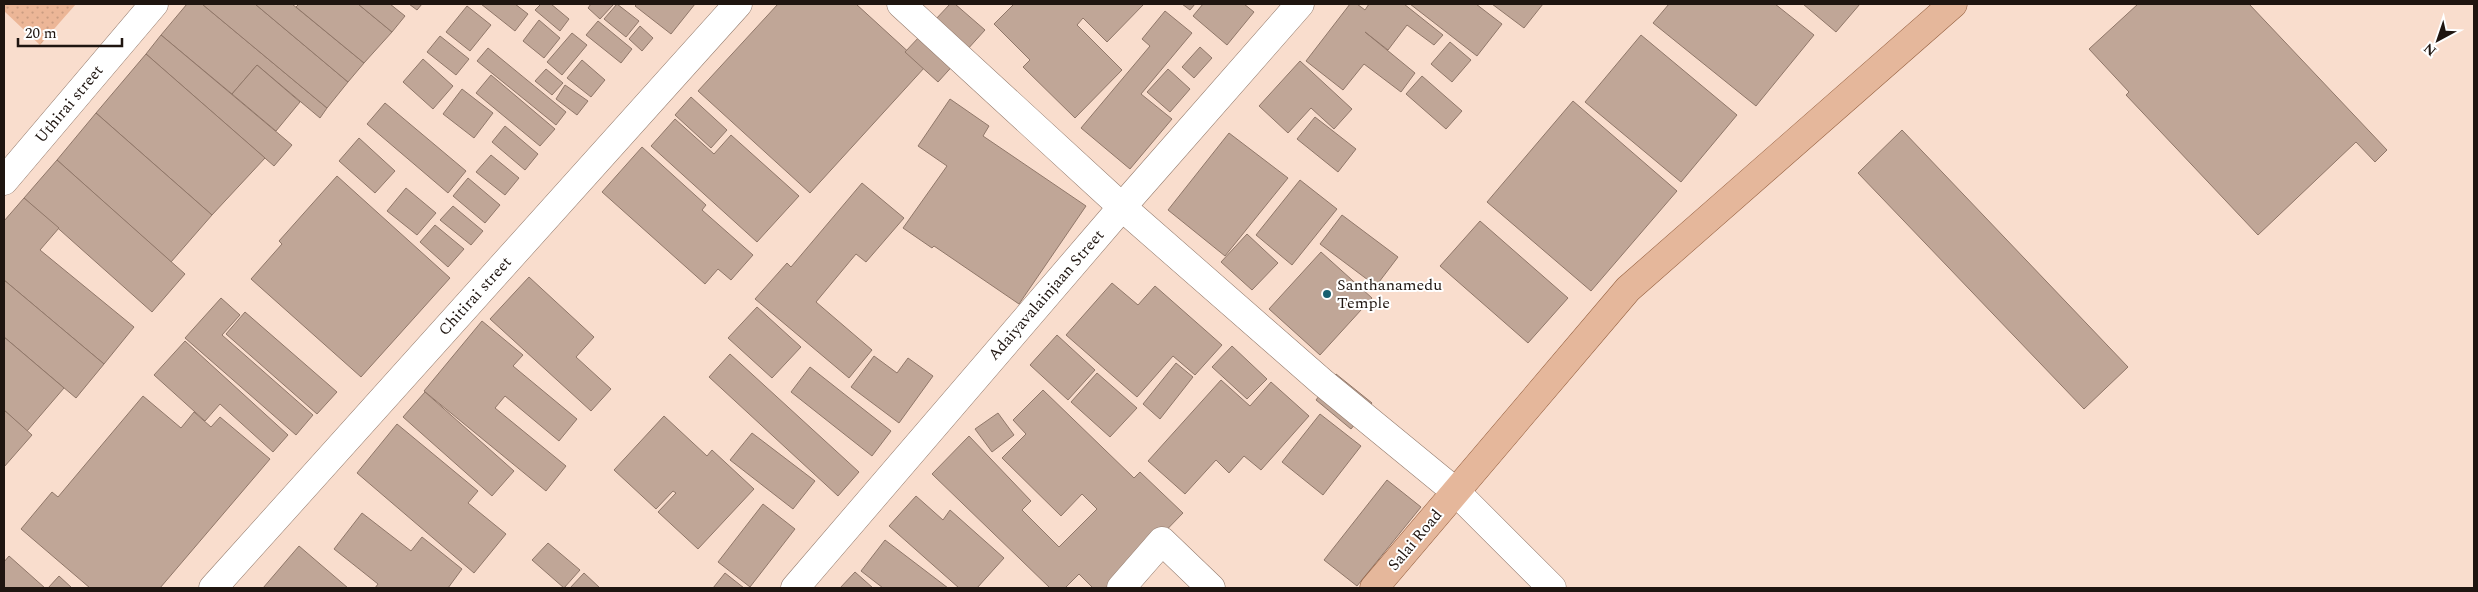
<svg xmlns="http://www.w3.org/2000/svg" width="2478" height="592" font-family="Spectral,serif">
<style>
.green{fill:url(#green-dots)}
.building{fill:#c0a697;stroke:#907769}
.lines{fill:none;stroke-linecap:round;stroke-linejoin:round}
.minor-casing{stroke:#947b6d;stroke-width:29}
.major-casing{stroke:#945f3f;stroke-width:29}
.minor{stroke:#fff;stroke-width:28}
.major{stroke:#e5b79b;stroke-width:28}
.poi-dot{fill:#175f6f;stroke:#fff;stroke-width:2}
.labels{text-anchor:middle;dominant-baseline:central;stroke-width:4;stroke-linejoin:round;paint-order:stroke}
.street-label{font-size:16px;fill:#1f1510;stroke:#fff}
.poi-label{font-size:16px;fill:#1f1510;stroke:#fff;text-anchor:start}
</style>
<defs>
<pattern id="green-dots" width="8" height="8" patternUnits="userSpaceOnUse" patternTransform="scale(1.25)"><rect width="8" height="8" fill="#ecb697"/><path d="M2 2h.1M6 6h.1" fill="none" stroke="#ca9c81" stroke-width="1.8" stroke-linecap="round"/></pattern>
</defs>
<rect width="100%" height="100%" fill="#f9ddcd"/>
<path class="green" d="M 4,4 L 76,4 L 40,45 L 4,11 Z"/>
<g class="building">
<path d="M 187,4 L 202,4 L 327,108 L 320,118 L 257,65 L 232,94 L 161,35 Z"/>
<path d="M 202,4 L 255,4 L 348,82 L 327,108 Z"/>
<path d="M 255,4 L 292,4 L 364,63 L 348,82 Z"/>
<path d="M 299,4 L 358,4 L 392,32 L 364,63 L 296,7 Z"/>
<path d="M 358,4 L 390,4 L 405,16 L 392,32 Z"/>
<path d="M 409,4 L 422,4 L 417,10 Z"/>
<path d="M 481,4 L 515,4 L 528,14 L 515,31 Z"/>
<path d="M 541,4 L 551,4 L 569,19 L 560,31 L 535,10 Z"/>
<path d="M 591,4 L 612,4 L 613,5 L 600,19 L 588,8 Z"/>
<path d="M 617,4 L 639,21 L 626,37 L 604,19 Z"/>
<path d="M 637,4 L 695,4 L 671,34 L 635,6 Z"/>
<path d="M 778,4 L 856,4 L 925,67 L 810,193 L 698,91 Z"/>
<path d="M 950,4 L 955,4 L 985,30 L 938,82 L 905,52 Z"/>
<path d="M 1014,4 L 1144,4 L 1107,42 L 1083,18 L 1077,25 L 1122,70 L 1075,118 L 1023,67 L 1030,60 L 994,24 Z"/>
<path d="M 1182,4 L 1195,4 L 1190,10 Z"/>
<path d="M 1203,4 L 1244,4 L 1254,12 L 1227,45 L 1193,16 Z"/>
<path d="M 1350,4 L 1357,4 L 1365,10 L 1369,4 L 1404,4 L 1443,35 L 1434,45 L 1407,25 L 1388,50 L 1365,32 L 1415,73 L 1401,92 L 1364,64 L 1343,90 L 1306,61 Z"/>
<path d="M 1410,4 L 1476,4 L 1502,24 L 1477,56 Z"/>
<path d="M 1492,4 L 1543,4 L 1524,28 Z"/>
<path d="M 1669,4 L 1775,4 L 1814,35 L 1756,106 L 1653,23 Z"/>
<path d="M 1803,4 L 1860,4 L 1836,32 Z"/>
<path d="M 2138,4 L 2249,4 L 2387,150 L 2375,162 L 2356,142 L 2258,235 L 2126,95 L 2129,92 L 2089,49 Z"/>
<path d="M 467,6 L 491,25 L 470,51 L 446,32 Z"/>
<path d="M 1165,11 L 1192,33 L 1141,94 L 1172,119 L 1130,169 L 1081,128 L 1150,46 L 1142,39 Z"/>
<path d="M 539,20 L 560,38 L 544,58 L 523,41 Z"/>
<path d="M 598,21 L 632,49 L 621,63 L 586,35 Z"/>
<path d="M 640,26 L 653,38 L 642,51 L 629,39 Z"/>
<path d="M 572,33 L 587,45 L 562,75 L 547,62 Z"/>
<path d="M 161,35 L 292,145 L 274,166 L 146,54 Z"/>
<path d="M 1641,35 L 1737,115 L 1681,182 L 1585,102 Z"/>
<path d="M 440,36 L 469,59 L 456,75 L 427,52 Z"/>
<path d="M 1450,42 L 1471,60 L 1452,82 L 1431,64 Z"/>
<path d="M 1200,47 L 1212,58 L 1194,78 L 1182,67 Z"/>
<path d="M 488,48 L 566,112 L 556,125 L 477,61 Z"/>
<path d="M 146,54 L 265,158 L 212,215 L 96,113 Z"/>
<path d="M 423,59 L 453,86 L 433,109 L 403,82 Z"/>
<path d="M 582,60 L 605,80 L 591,97 L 567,78 Z"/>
<path d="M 1300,61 L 1352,109 L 1334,129 L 1311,108 L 1288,133 L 1259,106 Z"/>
<path d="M 257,65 L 300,102 L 276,131 L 232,94 Z"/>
<path d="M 546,69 L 563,83 L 552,95 L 535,81 Z"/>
<path d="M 1168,69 L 1190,89 L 1170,112 L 1147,92 Z"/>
<path d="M 491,75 L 555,129 L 540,146 L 476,93 Z"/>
<path d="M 1422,76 L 1462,111 L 1446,129 L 1406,94 Z"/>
<path d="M 565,85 L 588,101 L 577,115 L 556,99 Z"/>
<path d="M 462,89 L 493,113 L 474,138 L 443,114 Z"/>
<path d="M 691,97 L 727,130 L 711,148 L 675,115 Z"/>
<path d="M 950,99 L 989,126 L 983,136 L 1086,206 L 1019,304 L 934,246 L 932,248 L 903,228 L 947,166 L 918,146 Z"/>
<path d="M 1573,101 L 1677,191 L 1591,291 L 1487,202 Z"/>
<path d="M 385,103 L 466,171 L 448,193 L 367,124 Z"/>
<path d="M 96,113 L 212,215 L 171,262 L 57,160 Z"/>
<path d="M 1315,117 L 1356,149 L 1338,172 L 1297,139 Z"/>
<path d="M 675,119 L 714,154 L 731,135 L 799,196 L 757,242 L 651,146 Z"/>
<path d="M 505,126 L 538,154 L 525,170 L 492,142 Z"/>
<path d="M 1902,130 L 2128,367 L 2084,409 L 1858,173 Z"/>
<path d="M 1229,133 L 1288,178 L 1225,256 L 1168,210 Z"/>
<path d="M 359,138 L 395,171 L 375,193 L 339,161 Z"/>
<path d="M 642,147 L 706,205 L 702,210 L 753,255 L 731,280 L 718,269 L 705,284 L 602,192 Z"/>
<path d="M 491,155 L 519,178 L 505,195 L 476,172 Z"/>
<path d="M 57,160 L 185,274 L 152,312 L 24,198 Z"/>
<path d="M 337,176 L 450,278 L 361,377 L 251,279 L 282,244 L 279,241 Z"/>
<path d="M 468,178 L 500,205 L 485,223 L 453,196 Z"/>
<path d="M 1300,180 L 1337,209 L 1292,265 L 1256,235 Z"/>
<path d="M 862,183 L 904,218 L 866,262 L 856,254 L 816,302 L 872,350 L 849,378 L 755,299 L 787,263 L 791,267 Z"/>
<path d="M 406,188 L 436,213 L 417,235 L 387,211 Z"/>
<path d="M 24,198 L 59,228 L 40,250 L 134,327 L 104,364 L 4,280 L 4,221 Z"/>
<path d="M 453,206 L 483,231 L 471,245 L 440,220 Z"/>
<path d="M 1342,215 L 1398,257 L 1376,286 L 1320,244 Z"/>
<path d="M 1480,221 L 1568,298 L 1528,343 L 1440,266 Z"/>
<path d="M 435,225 L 464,249 L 448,267 L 420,242 Z"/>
<path d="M 1247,234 L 1278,263 L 1252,290 L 1221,262 Z"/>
<path d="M 1321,252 L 1372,298 L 1320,355 L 1269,309 Z"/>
<path d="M 529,277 L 594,337 L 576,357 L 611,389 L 591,411 L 490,319 Z"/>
<path d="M 4,280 L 104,364 L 76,398 L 4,337 Z"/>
<path d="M 1112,283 L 1138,305 L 1155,286 L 1222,345 L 1195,375 L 1173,356 L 1137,397 L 1066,335 Z"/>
<path d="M 221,298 L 240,315 L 222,335 L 313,415 L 296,435 L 185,338 Z"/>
<path d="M 757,307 L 801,347 L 772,378 L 728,338 Z"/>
<path d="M 245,312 L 337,392 L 317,414 L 226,334 Z"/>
<path d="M 482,321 L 523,355 L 513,366 L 577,419 L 559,441 L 505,396 L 495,408 L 566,466 L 546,491 L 424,391 Z"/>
<path d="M 1057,335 L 1095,370 L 1068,400 L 1030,365 Z"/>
<path d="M 4,337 L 64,388 L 27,431 L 4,410 Z"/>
<path d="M 185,341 L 288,435 L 273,452 L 220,404 L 205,421 L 154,375 Z"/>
<path d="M 1232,346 L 1267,379 L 1247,399 L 1212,367 Z"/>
<path d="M 730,354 L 859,472 L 838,496 L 709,377 Z"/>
<path d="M 874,356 L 897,373 L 908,358 L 933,376 L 899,423 L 851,387 Z"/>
<path d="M 1176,363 L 1193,377 L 1160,419 L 1143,404 Z"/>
<path d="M 810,367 L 891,431 L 872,456 L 791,392 Z"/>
<path d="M 1097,373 L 1137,408 L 1110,437 L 1071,402 Z"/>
<path d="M 1336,374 L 1372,403 L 1351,429 L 1316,400 Z"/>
<path d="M 1221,380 L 1250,406 L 1271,382 L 1309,416 L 1261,470 L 1244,456 L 1229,473 L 1216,460 L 1185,494 L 1148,461 Z"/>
<path d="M 1043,390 L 1134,478 L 1140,472 L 1183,513 L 1110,588 L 1093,588 L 1079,574 L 1065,588 L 1050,588 L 932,474 L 969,436 L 1031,501 L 1022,510 L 1059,547 L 1097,509 L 1082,494 L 1061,516 L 1002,458 L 1026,434 L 1013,420 Z"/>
<path d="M 425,392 L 514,471 L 492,496 L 403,417 Z"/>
<path d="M 143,396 L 181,428 L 194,412 L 211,427 L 220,417 L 270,459 L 160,588 L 90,588 L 21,529 L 52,492 L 58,497 Z"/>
<path d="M 4,410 L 32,435 L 4,467 Z"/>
<path d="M 998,413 L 1014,435 L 992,452 L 975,429 Z"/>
<path d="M 1320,414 L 1361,446 L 1323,495 L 1282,462 Z"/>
<path d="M 664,416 L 707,456 L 712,450 L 754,489 L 698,549 L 658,512 L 676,493 L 673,491 L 656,509 L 614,470 Z"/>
<path d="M 397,424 L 478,491 L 468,503 L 506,534 L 474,573 L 357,473 Z"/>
<path d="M 752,433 L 815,481 L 793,509 L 730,460 Z"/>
<path d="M 1387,480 L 1421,507 L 1357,586 L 1324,560 Z"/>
<path d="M 916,496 L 943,520 L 950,510 L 1004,558 L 977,588 L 959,588 L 889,526 Z"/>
<path d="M 763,504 L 795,529 L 750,587 L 718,562 Z"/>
<path d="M 362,513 L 411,551 L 422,537 L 462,569 L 448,588 L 375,588 L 378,584 L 334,549 Z"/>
<path d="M 885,540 L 948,588 L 883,588 L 861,571 Z"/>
<path d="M 548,543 L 580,570 L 564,588 L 532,560 Z"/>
<path d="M 299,546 L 348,588 L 263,588 Z"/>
<path d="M 9,556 L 45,588 L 4,588 L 4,562 Z"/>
<path d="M 855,572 L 873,588 L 840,588 Z"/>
<path d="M 584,573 L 600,588 L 570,588 Z"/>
<path d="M 725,573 L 744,588 L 713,588 Z"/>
<path d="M 59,576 L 72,588 L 48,588 Z"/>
</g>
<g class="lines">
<g class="minor-casing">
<g id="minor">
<path d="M 901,4 L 1122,207 L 1322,382 L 1456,492 L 1552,588"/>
<path d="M 4,181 L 154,4"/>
<path d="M 213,588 L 738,4"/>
<path d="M 795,588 L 1122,207 L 1300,4"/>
<path d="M 1121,588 L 1162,541 L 1211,588"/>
</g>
</g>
<g class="major-casing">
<path id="major" d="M 1374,588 L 1628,289 L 1953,4"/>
</g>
<use href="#minor" class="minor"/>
<use href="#major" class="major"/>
</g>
<circle class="poi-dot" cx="1327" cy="294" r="5"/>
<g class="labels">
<g class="street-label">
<text transform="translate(69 104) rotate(-50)">Uthirai street</text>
<text transform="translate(1046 295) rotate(-49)">Adaiyavalainjaan Street</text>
<text transform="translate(475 296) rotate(-48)">Chitirai street</text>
<text transform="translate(1415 540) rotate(-50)">Salai Road</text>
</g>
<g class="poi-label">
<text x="1337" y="285">Santhanamedu<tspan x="1337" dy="18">Temple</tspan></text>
</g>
</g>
<rect width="2478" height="592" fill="none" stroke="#1f1510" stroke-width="10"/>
<g transform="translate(2438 40) rotate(220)" stroke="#ffffff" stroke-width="4" paint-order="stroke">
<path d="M0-4L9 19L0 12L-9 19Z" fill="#1f1510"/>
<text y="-8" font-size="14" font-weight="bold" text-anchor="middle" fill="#1f1510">N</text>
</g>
<path d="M18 38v8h104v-8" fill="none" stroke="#1f1510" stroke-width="2.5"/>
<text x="25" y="38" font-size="15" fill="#1f1510" stroke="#ffffff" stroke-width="4" paint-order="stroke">20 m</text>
</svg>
